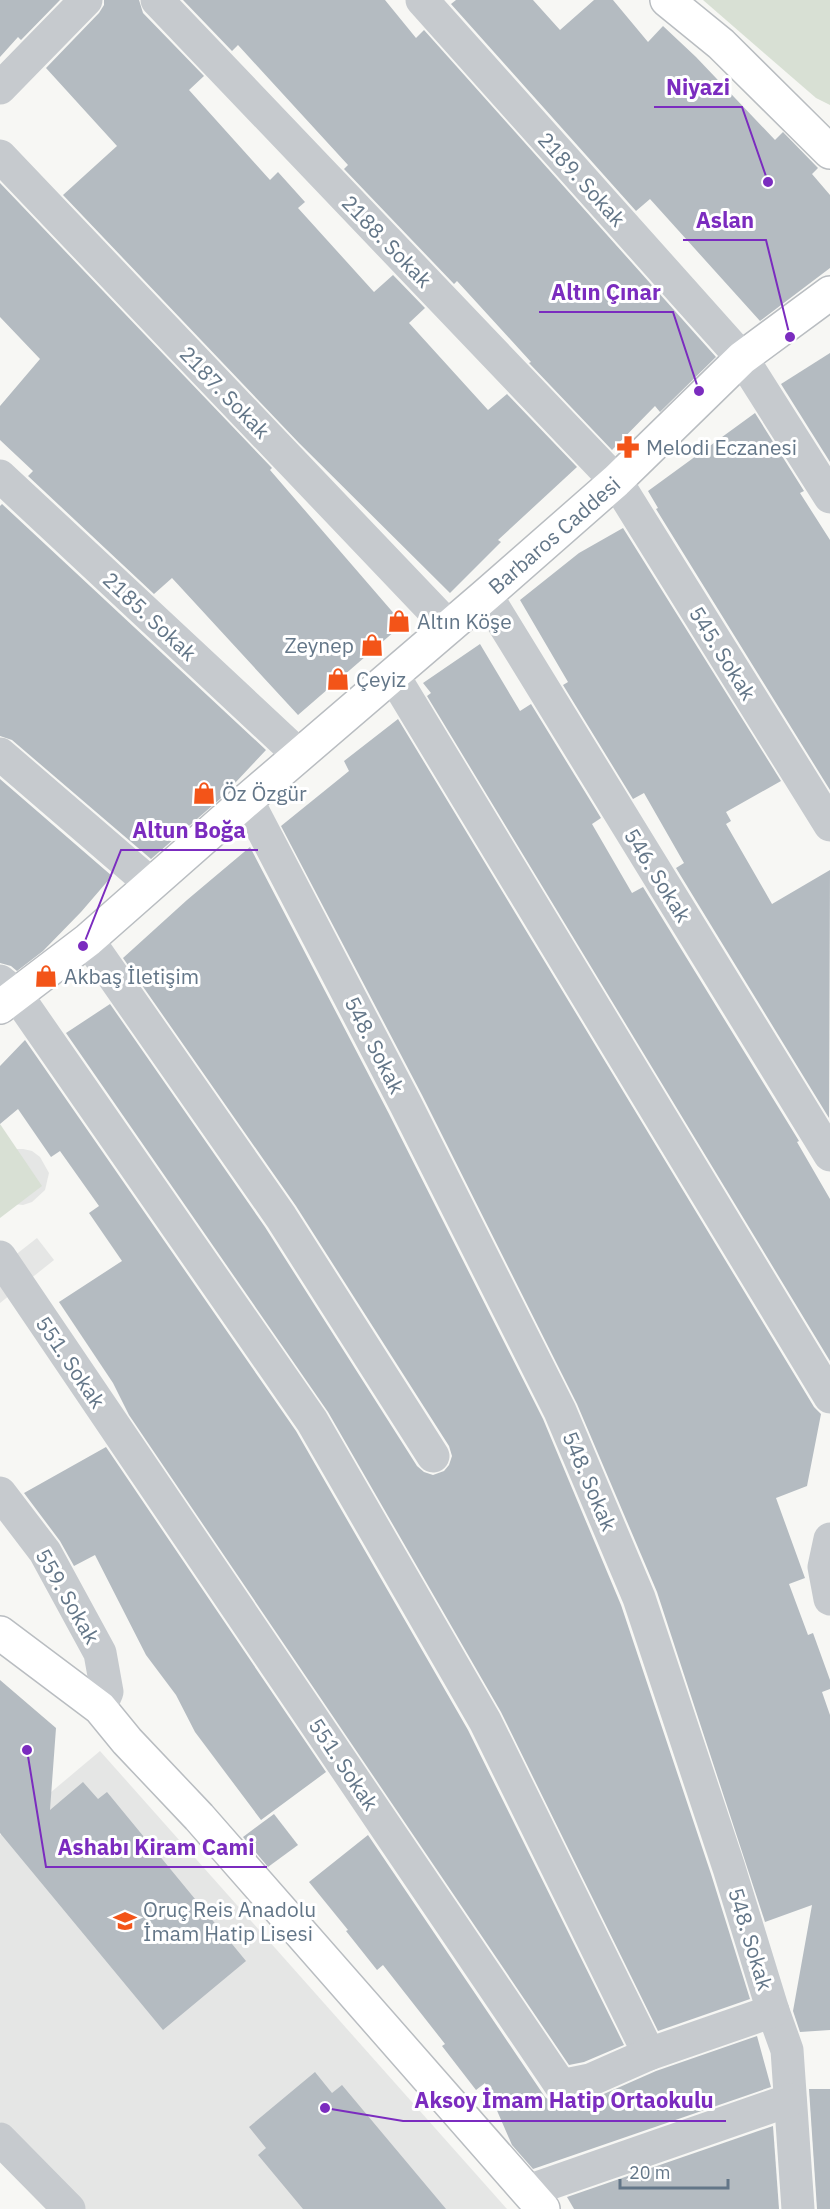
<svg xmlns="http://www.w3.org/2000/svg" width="830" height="2209" font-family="'IBM Plex Sans',sans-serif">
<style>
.built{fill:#e5e6e5}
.green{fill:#d8e0d4}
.building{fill:#b4bbc1}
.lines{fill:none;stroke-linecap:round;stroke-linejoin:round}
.major-casing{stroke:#b9bdc1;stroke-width:36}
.minor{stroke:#c6cace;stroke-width:33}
.major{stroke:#fff;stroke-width:33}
.labels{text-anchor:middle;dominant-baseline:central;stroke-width:6;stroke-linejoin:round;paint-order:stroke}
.street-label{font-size:21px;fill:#637688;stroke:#fff}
.poi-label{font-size:21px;fill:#637688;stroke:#fff;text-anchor:start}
.leader{fill:none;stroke:#7b2cbf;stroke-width:2}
.callout-dot{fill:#7b2cbf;stroke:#fff;stroke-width:2}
.callout-label{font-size:22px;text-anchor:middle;font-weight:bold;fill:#7b2cbf;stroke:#fff;stroke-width:6;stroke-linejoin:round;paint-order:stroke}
</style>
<rect width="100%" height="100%" fill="#f7f7f4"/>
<g class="built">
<path d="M 14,1149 L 23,1149 L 32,1151 L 40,1157 L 49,1173 L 45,1190 L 32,1202 L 23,1205 L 14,1204 Z"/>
<path d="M 37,1238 L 54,1260 L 0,1303 L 0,1267 Z"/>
<path d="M 100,1751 L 507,2209 L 85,2209 L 0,2122 L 0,1835 Z"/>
</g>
<g class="green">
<path d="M 703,0 L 830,0 L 830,105 L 816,98 Z"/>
<path d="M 0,1124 L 42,1186 L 0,1218 Z"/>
</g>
<g class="building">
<path d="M 0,0 L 60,0 L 21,40 L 18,37 L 0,57 Z"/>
<path d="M 104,0 L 139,0 L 143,13 L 204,76 L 189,90 L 270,180 L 278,172 L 305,202 L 298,208 L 374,292 L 393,275 L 425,308 L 409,323 L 488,410 L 507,394 L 577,467 L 498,540 L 501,542 L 450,593 L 299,443 L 63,195 L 117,146 L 46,68 L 99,13 L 104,5 Z"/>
<path d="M 183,0 L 385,0 L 416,38 L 424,30 L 716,357 L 660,412 L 655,406 L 612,450 L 529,363 L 531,362 L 457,281 L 454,284 L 344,169 L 348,165 L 238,45 L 232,51 Z"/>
<path d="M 456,0 L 533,0 L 560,30 L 594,0 L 613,0 L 648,42 L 663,26 L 696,57 L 775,140 L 783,132 L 818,168 L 812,174 L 830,195 L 830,268 L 760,321 L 650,199 L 636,211 L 451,4 Z"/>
<path d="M 0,183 L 272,468 L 270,470 L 403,624 L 298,715 L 172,578 L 154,594 L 28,476 L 33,471 L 0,440 L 0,406 L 40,359 L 0,317 Z"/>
<path d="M 830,353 L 830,462 L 781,384 Z"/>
<path d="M 755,413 L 804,491 L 800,493 L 830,540 L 830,790 L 656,509 L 658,508 L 648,491 Z"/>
<path d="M 2,504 L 266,750 L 220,799 L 151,859 L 12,740 L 0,736 L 0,506 Z"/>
<path d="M 623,528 L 781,781 L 726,812 L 731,821 L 726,824 L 772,904 L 830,870 L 829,1118 L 676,868 L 684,863 L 644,793 L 633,799 L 563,685 L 568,682 L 520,600 L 579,553 Z"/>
<path d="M 480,644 L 520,711 L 531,704 L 601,818 L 592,824 L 632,893 L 643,887 L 799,1141 L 797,1142 L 830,1199 L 830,1361 L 427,696 L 431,693 L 423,683 Z"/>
<path d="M 398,719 L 814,1407 L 821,1414 L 807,1486 L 776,1498 L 805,1578 L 789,1584 L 808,1635 L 813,1633 L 830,1680 L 830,1689 L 822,1692 L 830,1715 L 830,2030 L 800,2032 L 793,2011 L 812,1905 L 765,1922 L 657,1592 L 577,1404 L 422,1095 L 281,826 L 349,771 L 344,761 Z"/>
<path d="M 0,779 L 112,876 L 81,912 L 43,951 L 17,971 L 11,966 L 0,963 Z"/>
<path d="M 250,847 L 388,1112 L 543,1419 L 621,1605 L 711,1874 L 750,1999 L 658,2031 L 501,1712 L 328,1412 L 66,1033 L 110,1004 L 265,1227 L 417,1466 L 424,1472 L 433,1475 L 444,1471 L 449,1465 L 452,1456 L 449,1446 L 296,1206 L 123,958 L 187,900 Z"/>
<path d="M 25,1040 L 296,1431 L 468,1730 L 624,2045 L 584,2062 L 569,2065 L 129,1415 L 113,1383 L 59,1302 L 122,1261 L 89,1213 L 99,1206 L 60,1151 L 51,1157 L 18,1109 L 0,1124 L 0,1066 Z"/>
<path d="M 106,1447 L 326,1772 L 261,1820 L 195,1732 L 176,1695 L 146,1655 L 95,1555 L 74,1566 L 60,1541 L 24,1493 Z"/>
<path d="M 0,1680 L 56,1728 L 50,1810 L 83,1782 L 98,1799 L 107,1792 L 246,1961 L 163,2030 L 0,1833 Z"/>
<path d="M 274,1814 L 298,1845 L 268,1867 L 243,1837 Z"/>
<path d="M 368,1835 L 545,2097 L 553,2103 L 565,2104 L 597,2097 L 656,2071 L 757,2036 L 771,2087 L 533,2169 L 512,2145 L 485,2083 L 476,2090 L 442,2046 L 445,2044 L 383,1965 L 377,1970 L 346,1931 L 348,1930 L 309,1882 Z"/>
<path d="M 315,2072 L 332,2093 L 342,2085 L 446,2209 L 303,2209 L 258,2155 L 266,2148 L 249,2127 Z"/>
<path d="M 809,2089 L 830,2089 L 830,2209 L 817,2209 Z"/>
<path d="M 773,2126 L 779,2209 L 574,2209 L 567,2197 Z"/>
</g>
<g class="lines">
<g class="major-casing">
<g id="major">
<path d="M 667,0 L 721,44 L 830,152"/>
<path d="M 0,1007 L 88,940 L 247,800 L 486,595 L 616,481 L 742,358 L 830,293"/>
<path d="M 0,1633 L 100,1708 L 127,1741 L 199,1817 L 543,2209"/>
</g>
</g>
<g class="minor">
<path d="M 157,0 L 616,481 L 830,825"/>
<path d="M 422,0 L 742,358 L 830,497"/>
<path d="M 0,88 L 86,0"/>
<path d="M 0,156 L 449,627"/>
<path d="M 0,476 L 299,755"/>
<path d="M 486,595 L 830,1155"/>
<path d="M 393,675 L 830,1397"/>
<path d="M 0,754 L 151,884"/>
<path d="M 247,800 L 405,1103 L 560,1411 L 639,1598 L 729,1868 L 773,2011 L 787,2050 L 798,2209"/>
<path d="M 88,940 L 281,1217 L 433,1456"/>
<path d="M 0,981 L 16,994 L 312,1421 L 485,1721 L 649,2054"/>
<path d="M 0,1257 L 561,2086 L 590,2080 L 649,2054 L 773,2011"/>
<path d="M 0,1493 L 45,1552 L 100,1653 L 107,1692 L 100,1708"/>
<path d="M 830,1539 L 824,1567 L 830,1599"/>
<path d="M 0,2139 L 69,2209"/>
<path d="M 528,2191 L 790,2100"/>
</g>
<use href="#major" class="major"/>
</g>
<defs>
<g id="pharmacy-bare" transform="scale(1.8)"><path d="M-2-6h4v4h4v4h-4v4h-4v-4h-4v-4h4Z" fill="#f35418" stroke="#fff" stroke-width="2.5" paint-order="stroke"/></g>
<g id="shop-bare" transform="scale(1.8)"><path d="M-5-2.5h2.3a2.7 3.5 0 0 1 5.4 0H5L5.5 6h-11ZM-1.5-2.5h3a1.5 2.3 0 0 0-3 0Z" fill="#f35418" stroke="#fff" stroke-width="2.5" paint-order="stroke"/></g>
<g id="school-bare" transform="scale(1.8)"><path d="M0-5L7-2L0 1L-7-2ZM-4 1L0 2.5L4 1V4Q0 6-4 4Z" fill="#f35418" stroke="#fff" stroke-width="2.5" paint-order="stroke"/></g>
</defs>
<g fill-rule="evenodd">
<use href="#pharmacy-bare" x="628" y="447"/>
<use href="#shop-bare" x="399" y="621"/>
<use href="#shop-bare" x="372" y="645"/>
<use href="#shop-bare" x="338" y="679"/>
<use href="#shop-bare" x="204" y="793"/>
<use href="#shop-bare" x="46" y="976"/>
<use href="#school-bare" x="125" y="1921"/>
</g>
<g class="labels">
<g class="street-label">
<text transform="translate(582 179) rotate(48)">2189. Sokak</text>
<text transform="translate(387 241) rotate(46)">2188. Sokak</text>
<text transform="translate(225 392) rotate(46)">2187. Sokak</text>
<text transform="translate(554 535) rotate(-41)">Barbaros Caddesi</text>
<text transform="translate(150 616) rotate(43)">2185. Sokak</text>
<text transform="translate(723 653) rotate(58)">545. Sokak</text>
<text transform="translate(658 875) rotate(58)">546. Sokak</text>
<text transform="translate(375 1045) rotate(63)">548. Sokak</text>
<text transform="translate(71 1362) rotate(56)">551. Sokak</text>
<text transform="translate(590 1481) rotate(67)">548. Sokak</text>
<text transform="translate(68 1596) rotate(60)">559. Sokak</text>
<text transform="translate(344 1764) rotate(56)">551. Sokak</text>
<text transform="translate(751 1939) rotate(73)">548. Sokak</text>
</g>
<g class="poi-label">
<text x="646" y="447">Melodi Eczanesi</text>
<text x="417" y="621">Altın Köşe</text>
<text x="354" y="645" text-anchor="end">Zeynep</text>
<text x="356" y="679">Çeyiz</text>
<text x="222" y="793">Öz Özgür</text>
<text x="64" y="976">Akbaş İletişim</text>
<text x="143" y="1909">Oruç Reis Anadolu<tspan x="143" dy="24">İmam Hatip Lisesi</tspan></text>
</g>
</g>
<path class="leader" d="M768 182L742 107H654M790 337L766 240H683M699 391L673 312H539M83 946L121 850H258M27 1750L46 1867H267M325 2108L403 2121H726"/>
<g class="callout-dot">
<circle cx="768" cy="182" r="6"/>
<circle cx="790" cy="337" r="6"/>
<circle cx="699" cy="391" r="6"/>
<circle cx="83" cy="946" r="6"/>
<circle cx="27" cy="1750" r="6"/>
<circle cx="325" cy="2108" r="6"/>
</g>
<g class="callout-label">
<text x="698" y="95">Niyazi</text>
<text x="725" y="228">Aslan</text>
<text x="606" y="300">Altın Çınar</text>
<text x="189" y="838">Altun Boğa</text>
<text x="156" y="1855">Ashabı Kiram Cami</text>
<text x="564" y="2108">Aksoy İmam Hatip Ortaokulu</text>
</g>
<path d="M620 2179v9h108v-9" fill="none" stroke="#637688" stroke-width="3"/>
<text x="629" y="2179" font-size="18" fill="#637688" stroke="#ffffff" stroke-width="4.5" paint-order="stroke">20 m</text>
</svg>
